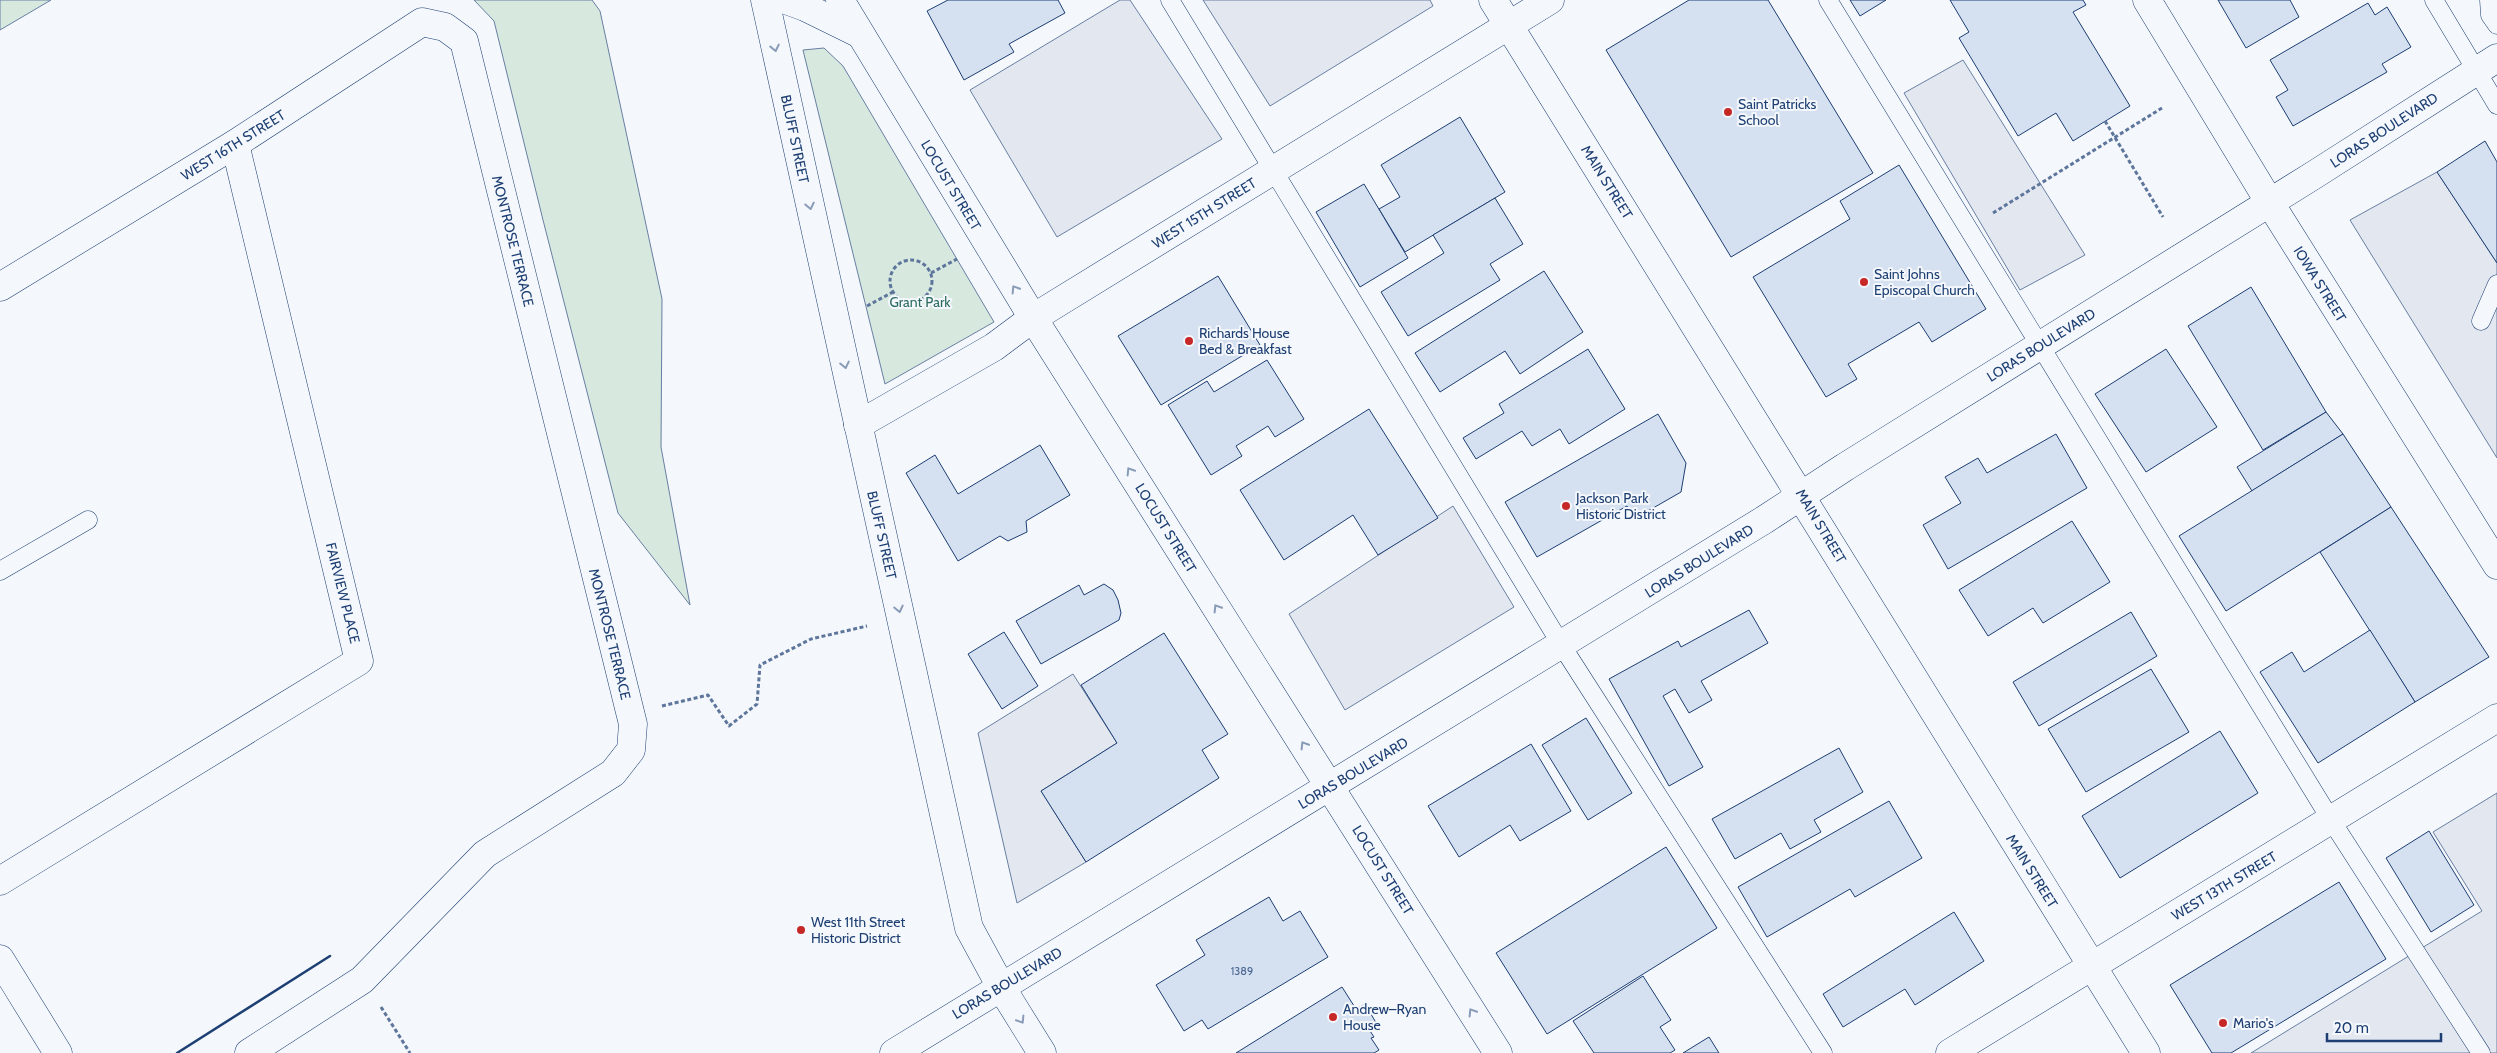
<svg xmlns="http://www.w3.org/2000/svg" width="2497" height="1053" font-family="Cabin,sans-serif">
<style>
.green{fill:#d7e8df;stroke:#687fa3}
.parking{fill:#e3e8f0;stroke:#687fa3}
.building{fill:#d5e0f0;stroke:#1d3f73}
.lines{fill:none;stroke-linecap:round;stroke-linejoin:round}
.lane-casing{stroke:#1d3f73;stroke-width:19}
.street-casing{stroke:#1d3f73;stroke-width:29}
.secondary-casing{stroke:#1d3f73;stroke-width:29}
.path{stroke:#5e769c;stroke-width:3;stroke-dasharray:4 2.5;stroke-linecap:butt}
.lane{stroke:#f4f7fb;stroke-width:18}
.street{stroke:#f4f7fb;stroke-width:28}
.secondary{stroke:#f4f7fb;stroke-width:28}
.wall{stroke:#1d3f73;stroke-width:2.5}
.oneway{stroke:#889bb7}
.poi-dot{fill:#c62828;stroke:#f4f7fb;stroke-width:2}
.labels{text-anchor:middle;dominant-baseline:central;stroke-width:4;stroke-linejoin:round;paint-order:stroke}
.number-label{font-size:11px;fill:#4b6792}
.poi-label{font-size:14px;fill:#1d3f73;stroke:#f4f7fb;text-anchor:start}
.street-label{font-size:14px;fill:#1d3f73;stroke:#f4f7fb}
.park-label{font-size:14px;fill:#2c6c60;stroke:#f4f7fb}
</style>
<rect width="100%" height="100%" fill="#f4f7fb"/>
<g class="green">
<path d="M 0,0 L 51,0 L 0,30 Z"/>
<path d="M 474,0 L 592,0 L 600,11 L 662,299 L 661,447 L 690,605 L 618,513 L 543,220 L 494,21 Z"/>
<path d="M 824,48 L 843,66 L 994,322 L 885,384 L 803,50 Z"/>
</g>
<g class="parking">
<path d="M 1120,0 L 1130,0 L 1222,139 L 1057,237 L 970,90 Z"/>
<path d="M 1203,0 L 1430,0 L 1433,6 L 1270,106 Z"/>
<path d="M 1963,60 L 2085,255 L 2020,290 L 1904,93 Z"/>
<path d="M 2437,172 L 2497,263 L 2497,458 L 2350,220 Z"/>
<path d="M 1453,506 L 1514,607 L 1345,710 L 1289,614 Z"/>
<path d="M 1073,674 L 1117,743 L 1041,791 L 1086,862 L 1017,903 L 978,733 Z"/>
<path d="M 2497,793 L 2497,1053 L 2251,1053 L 2482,911 L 2433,832 Z"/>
</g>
<g class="building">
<path d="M 948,0 L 1058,0 L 1065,13 L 1009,44 L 1014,52 L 964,80 L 927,11 Z"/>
<path d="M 1768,0 L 1873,173 L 1731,257 L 1606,50 L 1689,0 Z"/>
<path d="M 1850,0 L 1886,0 L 1860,16 Z"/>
<path d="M 1950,0 L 2083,0 L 2086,5 L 2073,12 L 2130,106 L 2073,141 L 2056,113 L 2018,136 L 1959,38 L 1969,32 Z"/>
<path d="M 2218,0 L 2290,0 L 2299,17 L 2246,48 Z"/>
<path d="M 2368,3 L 2375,15 L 2387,7 L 2411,47 L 2382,64 L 2387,72 L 2293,126 L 2276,97 L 2288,90 L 2270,60 Z"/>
<path d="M 1460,117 L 1505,192 L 1405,252 L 1379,209 L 1400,197 L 1381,165 Z"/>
<path d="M 2485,141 L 2497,162 L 2497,263 L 2437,172 Z"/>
<path d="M 1899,165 L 1986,309 L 1932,342 L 1919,322 L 1848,364 L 1857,379 L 1826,397 L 1753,277 L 1850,219 L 1840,201 Z"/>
<path d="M 1364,184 L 1408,258 L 1360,287 L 1316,212 Z"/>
<path d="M 1495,198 L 1523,244 L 1490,264 L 1500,280 L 1408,336 L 1381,292 L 1444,253 L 1433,235 Z"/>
<path d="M 1544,271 L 1583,332 L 1520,374 L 1505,351 L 1440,392 L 1415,353 Z"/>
<path d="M 1218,276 L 1260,345 L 1161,405 L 1118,336 Z"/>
<path d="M 2251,287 L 2326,412 L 2263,450 L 2188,326 Z"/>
<path d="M 1588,349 L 1625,409 L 1569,444 L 1560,429 L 1532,446 L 1522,431 L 1476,459 L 1463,438 L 1504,413 L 1499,404 Z"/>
<path d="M 2166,349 L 2217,427 L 2146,472 L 2095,394 Z"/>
<path d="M 1267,360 L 1304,419 L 1275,437 L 1268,426 L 1236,446 L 1242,456 L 1211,475 L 1168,405 L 1207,381 L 1214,392 Z"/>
<path d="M 1369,409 L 1438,518 L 1378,555 L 1353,515 L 1284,560 L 1240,490 Z"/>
<path d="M 2326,412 L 2343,434 L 2252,491 L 2237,467 Z"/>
<path d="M 1658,414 L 1686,463 L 1681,492 L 1634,519 L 1627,506 L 1537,557 L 1505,502 Z"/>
<path d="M 2056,434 L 2087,488 L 1948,569 L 1923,525 L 1961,503 L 1945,477 L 1978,458 L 1987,473 Z"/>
<path d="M 2343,434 L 2391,507 L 2226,611 L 2179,536 Z"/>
<path d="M 1040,445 L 1070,495 L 1026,521 L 1027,532 L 1008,541 L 1000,536 L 958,561 L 906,473 L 935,455 L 958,494 Z"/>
<path d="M 2391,507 L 2489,657 L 2415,702 L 2320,552 Z"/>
<path d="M 2072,521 L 2110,582 L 2043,623 L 2033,608 L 1988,636 L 1959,590 Z"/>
<path d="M 1104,584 L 1113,590 L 1118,600 L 1121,613 L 1119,620 L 1041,664 L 1016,621 L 1079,585 L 1084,595 Z"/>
<path d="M 1749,610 L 1768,643 L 1701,681 L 1712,700 L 1689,713 L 1675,689 L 1663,696 L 1703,767 L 1669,786 L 1609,679 L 1678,641 L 1681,647 Z"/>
<path d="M 2131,612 L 2157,656 L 2039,726 L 2013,682 Z"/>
<path d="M 2370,630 L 2415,702 L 2318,763 L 2260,672 L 2292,652 L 2304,672 Z"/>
<path d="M 1004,632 L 1038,686 L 1002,709 L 968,654 Z"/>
<path d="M 1164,633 L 1228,734 L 1202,750 L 1219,778 L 1086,862 L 1041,791 L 1117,743 L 1081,685 Z"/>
<path d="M 2151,669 L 2189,732 L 2086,792 L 2048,729 Z"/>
<path d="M 1586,718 L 1632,793 L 1588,820 L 1542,745 Z"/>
<path d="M 2220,731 L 2258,793 L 2120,878 L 2082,816 Z"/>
<path d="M 1531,744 L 1571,811 L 1520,841 L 1510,825 L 1459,857 L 1428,806 Z"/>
<path d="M 1839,748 L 1863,792 L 1814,820 L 1821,832 L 1790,849 L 1781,833 L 1735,859 L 1712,819 Z"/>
<path d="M 1889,801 L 1922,858 L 1855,897 L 1850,889 L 1767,937 L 1738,887 Z"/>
<path d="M 2429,831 L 2474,905 L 2431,932 L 2386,858 Z"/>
<path d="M 1666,847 L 1717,928 L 1547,1034 L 1496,953 Z"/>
<path d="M 2339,882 L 2386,959 L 2231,1053 L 2212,1053 L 2170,985 Z"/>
<path d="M 1269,897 L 1283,921 L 1300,911 L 1328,957 L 1208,1029 L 1202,1020 L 1184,1031 L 1156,985 L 1205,955 L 1196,940 Z"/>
<path d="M 1954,912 L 1984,961 L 1915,1005 L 1905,989 L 1843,1027 L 1823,994 Z"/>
<path d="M 1643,976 L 1671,1020 L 1660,1027 L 1675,1050 L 1670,1053 L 1594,1053 L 1573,1021 Z"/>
<path d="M 1342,987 L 1356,1009 L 1365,1004 L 1378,1026 L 1370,1031 L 1374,1037 L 1371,1038 L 1379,1050 L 1374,1053 L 1236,1053 Z"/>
<path d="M 1709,1037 L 1719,1053 L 1683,1053 Z"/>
</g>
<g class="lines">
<g class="lane-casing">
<g id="lane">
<path d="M 1170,0 L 1562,646 L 1823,1053"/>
<path d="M 1828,0 L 2331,820 L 2481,1053"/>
<path d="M 2434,0 L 2497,105"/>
<path d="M 2489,0 L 2490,15 L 2497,25"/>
<path d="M 2481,321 L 2497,284"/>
<path d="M 0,571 L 88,520"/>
</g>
</g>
<g class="street-casing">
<g id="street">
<path d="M 1493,0 L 2146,1053"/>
<path d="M 2147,0 L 2270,203 L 2497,565"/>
<path d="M 0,287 L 235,144 L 422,22 L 445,27 L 464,41 L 633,724 L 631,750 L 613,773 L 485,854 L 362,980 L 249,1053"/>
<path d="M 858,425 L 994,347 L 1033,318 L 1550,0"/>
<path d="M 0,881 L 359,661 L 235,144"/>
<path d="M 0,959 L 58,1053"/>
<path d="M 1950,1053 L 2497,718"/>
</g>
</g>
<g class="secondary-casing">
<g id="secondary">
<path d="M 765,0 L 969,928 L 1001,987 L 1042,1053"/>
<path d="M 786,0 L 805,7 L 858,33"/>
<path d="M 840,0 L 1033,318 L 1498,1053"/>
<path d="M 894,1053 L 1764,520 L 1845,467 L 2314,175 L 2497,58"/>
</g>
</g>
<g class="path">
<path d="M 2105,121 L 2163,217"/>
<path d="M 1993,213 L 2162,108"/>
<circle cx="911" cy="281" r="21"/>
<path d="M 931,273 L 957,259"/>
<path d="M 867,306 L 893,292"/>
<path d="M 662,706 L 708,695 L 729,726 L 757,704 L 760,665 L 811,639 L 867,626"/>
<path d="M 381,1007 L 410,1053"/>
</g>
<use href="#lane" class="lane"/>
<use href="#street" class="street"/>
<use href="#secondary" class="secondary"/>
<path class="wall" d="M 177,1053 L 330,956"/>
</g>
<defs><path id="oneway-chevron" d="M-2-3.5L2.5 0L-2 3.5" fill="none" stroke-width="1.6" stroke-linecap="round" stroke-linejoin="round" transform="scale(1.25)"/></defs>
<g class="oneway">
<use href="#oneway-chevron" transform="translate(775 48) rotate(78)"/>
<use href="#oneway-chevron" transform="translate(810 206) rotate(78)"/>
<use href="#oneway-chevron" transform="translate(1015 289) rotate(-122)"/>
<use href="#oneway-chevron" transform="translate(845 365) rotate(78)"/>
<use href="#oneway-chevron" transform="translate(1130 471) rotate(-122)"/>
<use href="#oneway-chevron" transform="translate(1217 608) rotate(-122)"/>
<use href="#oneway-chevron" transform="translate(899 609) rotate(77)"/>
<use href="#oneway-chevron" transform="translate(1304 745) rotate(-122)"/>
<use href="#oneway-chevron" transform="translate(1472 1012) rotate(-122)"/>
<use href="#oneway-chevron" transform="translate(1021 1020) rotate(58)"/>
</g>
<g class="poi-dot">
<circle cx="1728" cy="112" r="5"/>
<circle cx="1864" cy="282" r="5"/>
<circle cx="1189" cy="341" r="5"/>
<circle cx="1566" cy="506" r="5"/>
<circle cx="801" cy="930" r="5"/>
<circle cx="1333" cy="1017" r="5"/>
<circle cx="2223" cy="1023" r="5"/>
</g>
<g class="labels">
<g class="number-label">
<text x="1242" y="971">1389</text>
</g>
<g class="poi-label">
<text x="1738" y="104">Saint Patricks<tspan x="1738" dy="16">School</tspan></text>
<text x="1874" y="274">Saint Johns<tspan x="1874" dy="16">Episcopal Church</tspan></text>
<text x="1199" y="333">Richards House<tspan x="1199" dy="16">Bed &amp; Breakfast</tspan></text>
<text x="1576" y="498">Jackson Park<tspan x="1576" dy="16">Historic District</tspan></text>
<text x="811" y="922">West 11th Street<tspan x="811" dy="16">Historic District</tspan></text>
<text x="1343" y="1009">Andrew–Ryan<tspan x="1343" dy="16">House</tspan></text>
<text x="2233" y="1023">Mario's</text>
</g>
<g class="street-label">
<text transform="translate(2384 130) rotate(-33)">LORAS BOULEVARD</text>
<text transform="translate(795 139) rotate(78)">BLUFF STREET</text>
<text transform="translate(233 145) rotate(-32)">WEST 16TH STREET</text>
<text transform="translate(1607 182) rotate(58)">MAIN STREET</text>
<text transform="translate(951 185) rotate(59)">LOCUST STREET</text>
<text transform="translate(1204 213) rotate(-32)">WEST 15TH STREET</text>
<text transform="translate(513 241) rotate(76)">MONTROSE TERRACE</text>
<text transform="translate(2320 284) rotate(58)">IOWA STREET</text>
<text transform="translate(2041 345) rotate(-32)">LORAS BOULEVARD</text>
<text transform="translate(1821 526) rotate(59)">MAIN STREET</text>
<text transform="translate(1166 528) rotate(58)">LOCUST STREET</text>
<text transform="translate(882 535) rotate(77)">BLUFF STREET</text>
<text transform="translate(1699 561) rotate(-32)">LORAS BOULEVARD</text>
<text transform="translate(343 593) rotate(76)">FAIRVIEW PLACE</text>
<text transform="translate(610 634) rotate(76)">MONTROSE TERRACE</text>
<text transform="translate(1353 773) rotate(-31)">LORAS BOULEVARD</text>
<text transform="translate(1383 870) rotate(58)">LOCUST STREET</text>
<text transform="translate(2032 871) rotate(58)">MAIN STREET</text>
<text transform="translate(2224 886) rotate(-31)">WEST 13TH STREET</text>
<text transform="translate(1007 983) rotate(-31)">LORAS BOULEVARD</text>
</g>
<g class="park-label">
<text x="920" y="302">Grant Park</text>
</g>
</g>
<path d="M2327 1033v8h114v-8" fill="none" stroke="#1d3f73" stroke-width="2.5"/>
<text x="2334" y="1033" font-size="15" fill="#1d3f73" stroke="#f4f7fb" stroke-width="4" paint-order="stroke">20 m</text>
</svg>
